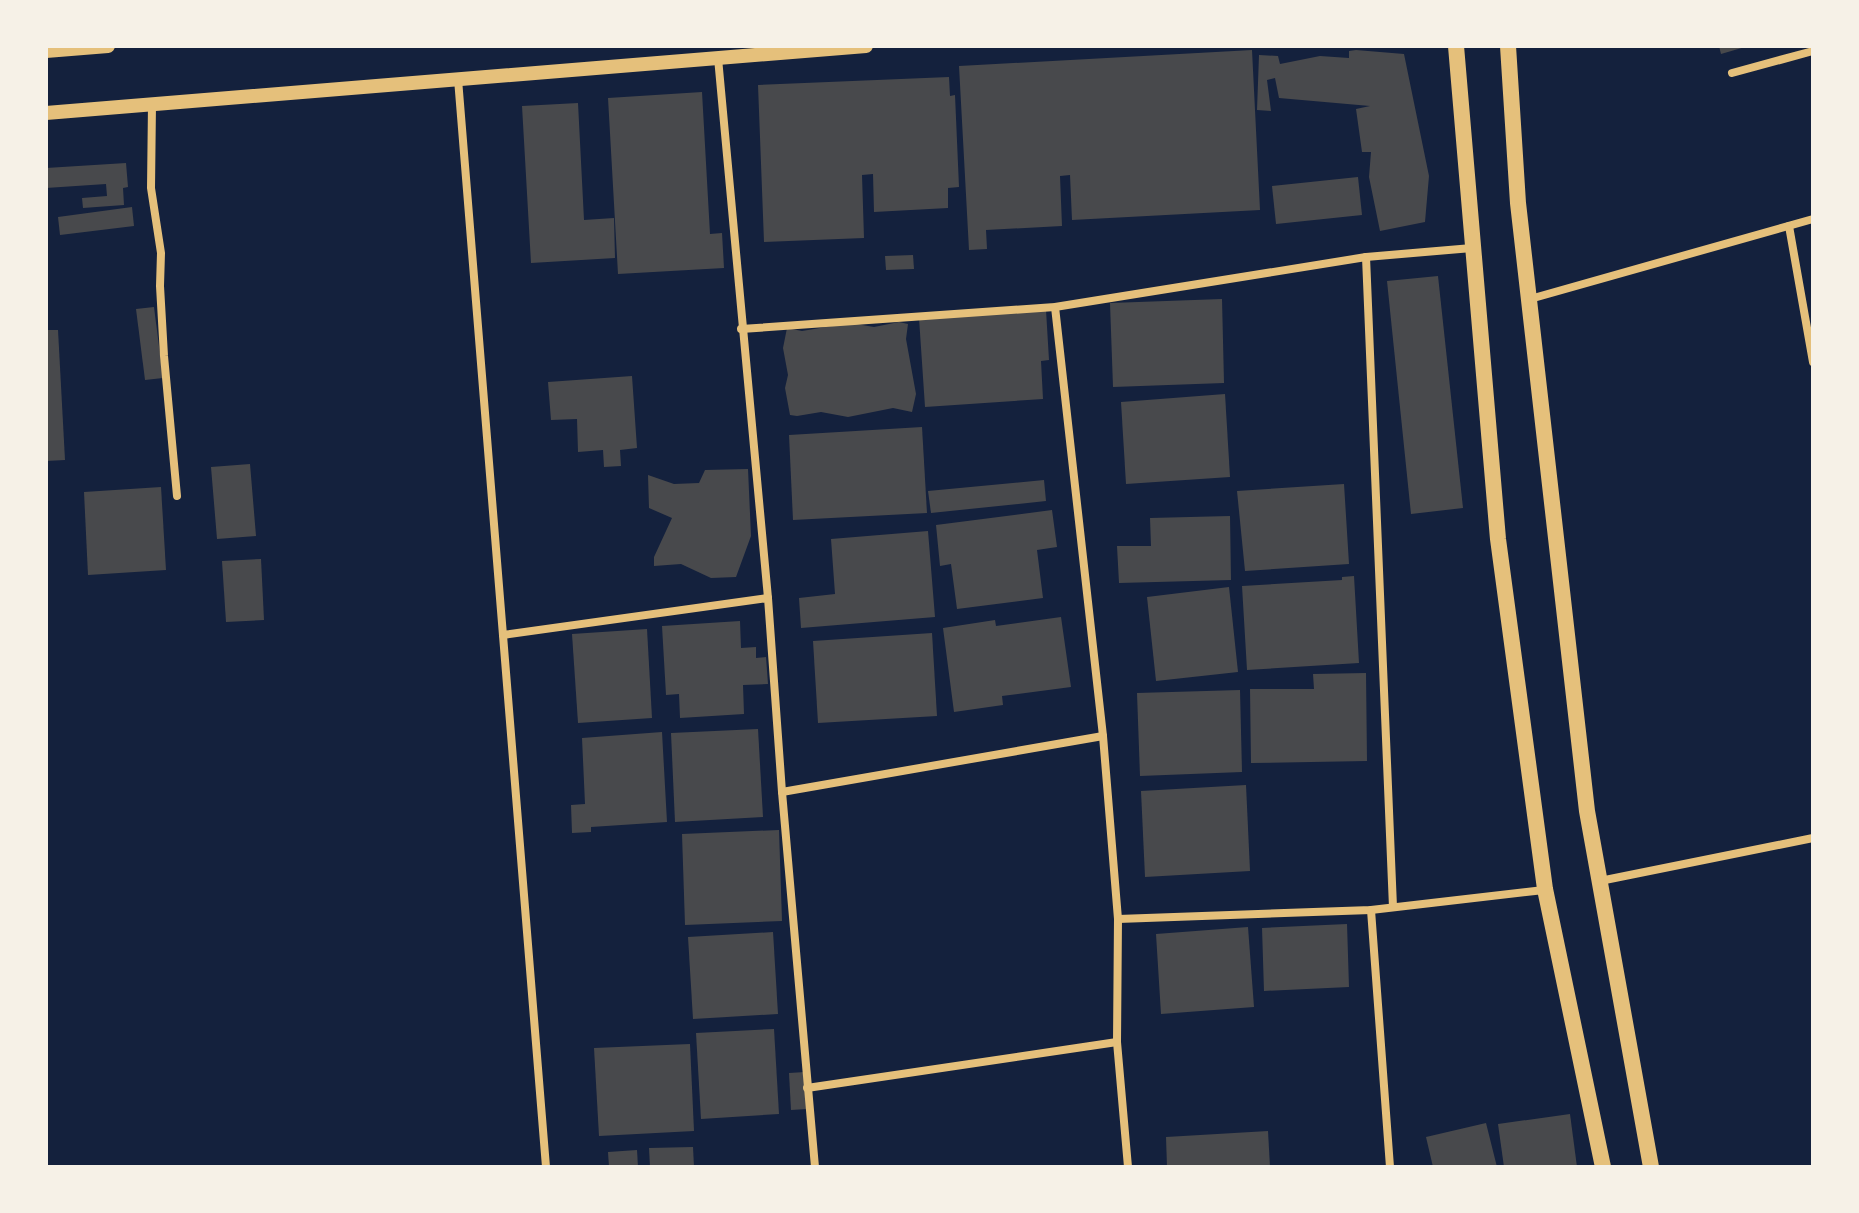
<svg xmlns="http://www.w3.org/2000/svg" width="1859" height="1213" font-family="'PT Sans',sans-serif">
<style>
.building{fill:#48494c}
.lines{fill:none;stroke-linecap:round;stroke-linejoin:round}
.minor{stroke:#e5c07b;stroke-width:8}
.tertiary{stroke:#e5c07b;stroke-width:14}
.secondary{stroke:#e5c07b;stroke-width:16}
</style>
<rect width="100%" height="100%" fill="#14213d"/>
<g class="building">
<path d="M 1719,46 L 1745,46 L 1745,47 L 1721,54 Z"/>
<path d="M 1252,50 L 1260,210 L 1072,220 L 1070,175 L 1060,176 L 1062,226 L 986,230 L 987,249 L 969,250 L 959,66 Z"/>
<path d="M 1356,50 L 1404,54 L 1429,176 L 1425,222 L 1380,231 L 1369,177 L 1371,152 L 1362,152 L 1356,109 L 1370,106 L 1279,98 L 1275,78 L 1267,80 L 1271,111 L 1257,110 L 1259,55 L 1278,56 L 1280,64 L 1320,56 L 1349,58 L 1349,51 Z"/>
<path d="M 949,77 L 950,96 L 955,95 L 959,187 L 948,188 L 948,208 L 874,212 L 873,174 L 862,175 L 864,238 L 764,242 L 758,85 Z"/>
<path d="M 702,92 L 710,234 L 722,233 L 724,268 L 618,274 L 608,98 Z"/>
<path d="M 578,103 L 584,220 L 614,218 L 615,258 L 531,263 L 522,106 Z"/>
<path d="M 126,163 L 128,187 L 123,188 L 124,205 L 83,208 L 82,198 L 107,196 L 106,184 L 46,188 L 46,168 Z"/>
<path d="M 1358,177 L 1362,215 L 1276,224 L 1272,186 Z"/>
<path d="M 132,207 L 134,226 L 60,235 L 58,217 Z"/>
<path d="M 913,255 L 914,269 L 886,270 L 885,256 Z"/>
<path d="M 1438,276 L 1463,508 L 1411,514 L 1387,281 Z"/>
<path d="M 1222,299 L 1224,383 L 1113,387 L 1110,303 Z"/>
<path d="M 154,307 L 163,378 L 145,380 L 136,309 Z"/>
<path d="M 1046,310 L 1049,360 L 1041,361 L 1043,399 L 925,407 L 919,318 Z"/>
<path d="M 899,322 L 908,324 L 906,339 L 916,394 L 912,412 L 893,408 L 848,417 L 821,412 L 797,416 L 790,415 L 785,388 L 788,375 L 783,348 L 787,328 L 802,331 L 850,323 L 874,327 Z"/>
<path d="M 46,330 L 58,330 L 65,460 L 46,461 Z"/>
<path d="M 632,376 L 637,448 L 620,450 L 621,466 L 604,467 L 603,450 L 578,452 L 577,419 L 551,420 L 548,382 Z"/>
<path d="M 1225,394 L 1230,477 L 1126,484 L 1121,402 Z"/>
<path d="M 922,427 L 927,513 L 793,520 L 789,435 Z"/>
<path d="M 250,464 L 256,536 L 217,539 L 211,467 Z"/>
<path d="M 748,469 L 751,536 L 736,577 L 711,578 L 681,564 L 654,566 L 654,557 L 672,518 L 649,508 L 648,475 L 674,484 L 699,483 L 705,470 Z"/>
<path d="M 1044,480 L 1046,501 L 931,513 L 928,491 Z"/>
<path d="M 1344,484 L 1349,564 L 1245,571 L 1237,491 Z"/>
<path d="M 161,487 L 166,570 L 88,575 L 84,492 Z"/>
<path d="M 1052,510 L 1057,547 L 1037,550 L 1043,598 L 957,609 L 951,564 L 940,566 L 936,525 Z"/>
<path d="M 1230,516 L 1231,580 L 1119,583 L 1117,546 L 1151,546 L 1150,518 Z"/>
<path d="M 928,531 L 935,617 L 801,628 L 799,598 L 835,594 L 831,539 Z"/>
<path d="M 261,559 L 264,620 L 226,622 L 222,561 Z"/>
<path d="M 1354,576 L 1359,663 L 1247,670 L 1242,586 L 1342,580 L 1342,577 Z"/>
<path d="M 1229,587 L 1238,672 L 1156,681 L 1147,597 Z"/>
<path d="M 1061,617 L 1071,687 L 1002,696 L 1003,705 L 954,712 L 943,628 L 995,620 L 996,626 Z"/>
<path d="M 740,621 L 741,648 L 756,647 L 756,658 L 766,657 L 768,684 L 743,685 L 744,714 L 680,718 L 679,694 L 666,695 L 662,626 Z"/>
<path d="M 647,629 L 652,718 L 578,723 L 572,634 Z"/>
<path d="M 932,633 L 937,716 L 818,723 L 813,641 Z"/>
<path d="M 1366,673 L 1367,761 L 1251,763 L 1250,689 L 1314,689 L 1313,674 Z"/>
<path d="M 1240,690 L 1242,772 L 1140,776 L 1137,693 Z"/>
<path d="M 758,729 L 763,817 L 675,822 L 671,733 Z"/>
<path d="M 662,732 L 667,822 L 591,827 L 591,832 L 572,833 L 571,805 L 585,804 L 582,738 Z"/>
<path d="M 1246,785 L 1250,871 L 1145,877 L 1141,791 Z"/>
<path d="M 779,830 L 782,921 L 685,925 L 682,834 Z"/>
<path d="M 1347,924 L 1349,987 L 1264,991 L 1262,928 Z"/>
<path d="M 1248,927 L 1254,1007 L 1161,1014 L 1156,934 Z"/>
<path d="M 773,932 L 778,1014 L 693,1019 L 688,937 Z"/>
<path d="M 774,1029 L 779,1114 L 701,1119 L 696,1033 Z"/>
<path d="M 690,1044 L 694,1131 L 599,1136 L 594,1048 Z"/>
<path d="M 805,1072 L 807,1109 L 791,1110 L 789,1073 Z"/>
<path d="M 1570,1114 L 1577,1167 L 1504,1167 L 1498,1124 Z"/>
<path d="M 1486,1123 L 1497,1167 L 1433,1167 L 1426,1137 Z"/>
<path d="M 1268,1131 L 1270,1167 L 1167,1167 L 1166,1137 Z"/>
<path d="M 693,1147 L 694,1167 L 650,1167 L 649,1148 Z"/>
<path d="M 637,1150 L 638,1167 L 609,1167 L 608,1152 Z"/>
</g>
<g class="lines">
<g class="minor">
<path d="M 718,58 L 768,598 L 782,792 L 815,1167"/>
<path d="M 1732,73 L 1813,51"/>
<path d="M 458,79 L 546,1167"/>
<path d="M 152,104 L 151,188 L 161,253 L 160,286 L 164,356 L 177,496"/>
<path d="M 1789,226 L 1813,362"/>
<path d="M 1366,257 L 1393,907"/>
<path d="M 1530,299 L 1813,219"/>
<path d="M 1055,307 L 1103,736 L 1118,919 L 1117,1042 L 1128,1167"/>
<path d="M 741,329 L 1055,307 L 1366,257 L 1472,248"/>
<path d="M 503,635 L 768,598"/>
<path d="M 782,792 L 1103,736"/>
<path d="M 1600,881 L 1813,838"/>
<path d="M 1371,910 L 1390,1167"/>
<path d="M 1118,919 L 1371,910 L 1544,890"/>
<path d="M 807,1088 L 1117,1042"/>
</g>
<g class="tertiary">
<path d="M 46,51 L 108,46"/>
<path d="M 46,113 L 866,46"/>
</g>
<g class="secondary">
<path d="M 1456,46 L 1498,539 L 1545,889 L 1603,1167"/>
<path d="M 1508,46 L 1518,203 L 1587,811 L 1651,1167"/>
</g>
</g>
<rect width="1859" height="1213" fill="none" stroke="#f6f1e7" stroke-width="96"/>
</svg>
